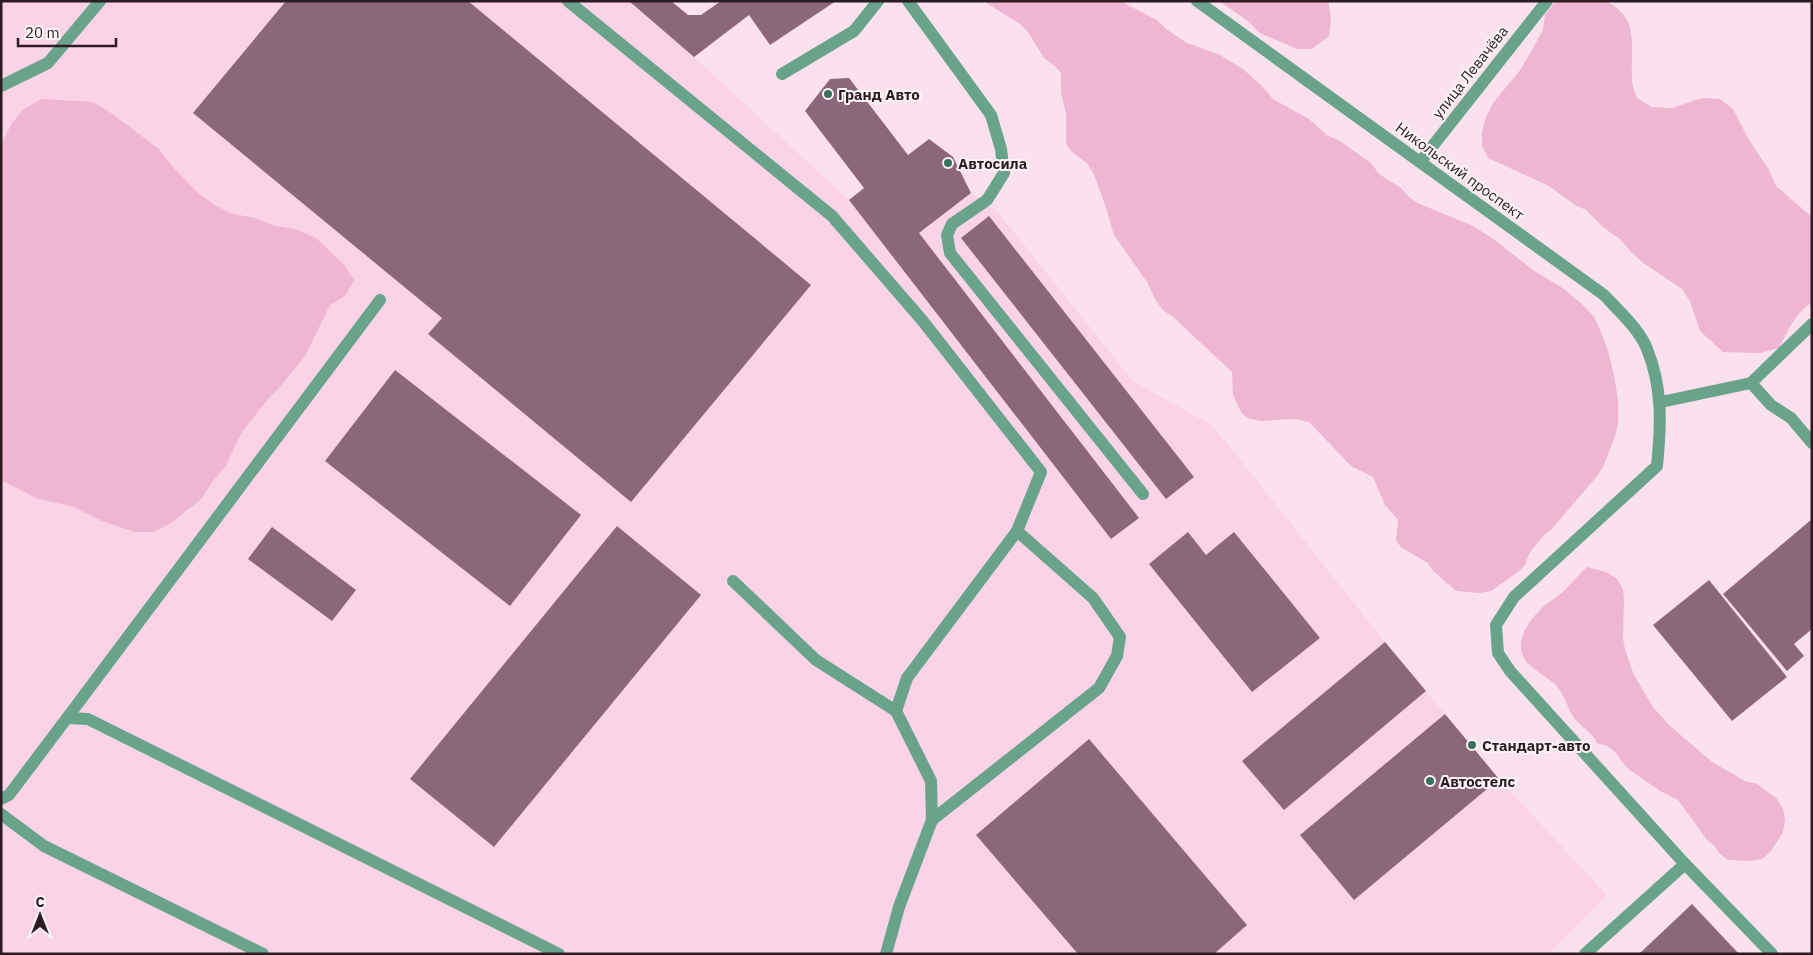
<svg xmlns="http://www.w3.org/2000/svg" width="1813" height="955" font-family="'IBM Plex Sans',sans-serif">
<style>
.built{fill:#fbd3e7}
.green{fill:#eeb6d2}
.building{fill:#8c677a}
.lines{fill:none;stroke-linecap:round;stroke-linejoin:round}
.minor{stroke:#6aa38c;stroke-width:12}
.poi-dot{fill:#35705a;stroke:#fdf4f8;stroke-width:2}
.labels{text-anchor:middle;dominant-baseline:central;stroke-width:4;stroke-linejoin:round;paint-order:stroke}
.street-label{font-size:15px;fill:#2b1c24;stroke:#fdf4f8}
.poi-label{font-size:15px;font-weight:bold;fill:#2b1c24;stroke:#fdf4f8;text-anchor:start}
</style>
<rect width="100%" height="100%" fill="#fbe1ee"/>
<path class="built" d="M 1,1 L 629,1 L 694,57 L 849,200 L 891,254 L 971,193 L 997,211 L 1133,381 L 1210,424 L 1231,448 L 1385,642 L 1499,779 L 1607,895 L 1548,954 L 1,954 Z"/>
<g class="green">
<path d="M 983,1 L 1120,1 L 1157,20 L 1166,29 L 1187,43 L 1220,55 L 1243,69 L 1263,87 L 1273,99 L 1309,119 L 1327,135 L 1340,141 L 1361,156 L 1371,163 L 1379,174 L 1401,188 L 1410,198 L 1420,204 L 1471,225 L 1492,238 L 1533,270 L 1564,289 L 1584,306 L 1594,317 L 1599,327 L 1608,351 L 1614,375 L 1618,400 L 1618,424 L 1615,436 L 1603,467 L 1597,476 L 1552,529 L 1542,537 L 1529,554 L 1525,565 L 1518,572 L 1491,591 L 1480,593 L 1456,591 L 1433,571 L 1428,563 L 1402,548 L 1396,541 L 1398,520 L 1385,505 L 1373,477 L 1351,466 L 1309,422 L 1294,419 L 1261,421 L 1250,419 L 1242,414 L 1233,395 L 1232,372 L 1172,316 L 1164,311 L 1156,301 L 1147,282 L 1114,235 L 1106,208 L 1095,177 L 1088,164 L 1072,152 L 1066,144 L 1066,113 L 1061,93 L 1061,73 L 1055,66 L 1044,58 L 1028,32 L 1020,24 Z"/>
<path d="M 1219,1 L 1328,1 L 1331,18 L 1329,36 L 1312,49 L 1297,49 L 1260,33 L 1248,21 Z"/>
<path d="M 1559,1 L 1605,1 C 1641,17 1630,48 1632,79 C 1632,86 1635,92 1637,98 L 1652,107 L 1672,108 L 1702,98 L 1720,99 L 1733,109 L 1749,140 L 1769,170 L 1776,186 L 1812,217 L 1812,303 C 1795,312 1788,332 1779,348 L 1760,353 L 1723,352 L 1700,331 L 1690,301 L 1682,289 L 1642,262 L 1631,252 L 1620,239 L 1604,228 L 1586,210 L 1575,205 L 1549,186 L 1488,158 L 1482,146 L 1482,132 L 1486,117 L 1493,103 L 1521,69 L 1543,30 L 1545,15 L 1554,3 Z"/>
<path d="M 41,99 L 93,102 L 111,113 L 159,149 L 172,166 L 199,194 L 216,206 L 233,214 L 256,218 L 275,226 L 296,229 L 316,238 L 344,265 L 354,280 L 345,296 L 330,305 L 305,356 L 280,387 L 268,399 L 242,432 L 225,467 L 213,481 L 201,499 L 171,523 L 153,532 L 135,532 L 102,521 L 71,506 L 38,499 L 1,480 L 1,144 L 12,123 L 23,110 Z"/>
<path d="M 1587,567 L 1606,572 L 1616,578 L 1623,589 L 1624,601 L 1623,638 L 1625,650 L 1634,675 L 1653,707 L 1669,725 L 1712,762 L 1745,781 L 1757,784 L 1776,798 L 1783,808 L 1785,820 L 1783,832 L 1771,851 L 1762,859 L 1751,861 L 1728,860 L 1720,854 L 1714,845 L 1707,840 L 1678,800 L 1660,791 L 1627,768 L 1615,752 L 1607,746 L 1597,743 C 1592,731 1578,726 1572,715 C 1566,704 1563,690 1552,682 C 1543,674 1526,667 1522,653 C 1516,637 1533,616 1544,606 C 1550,601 1557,597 1563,592 C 1571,584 1578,575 1587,567 Z"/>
</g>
<g class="building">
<path d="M 286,1 L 468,1 L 811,285 L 631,502 L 428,334 L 442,318 L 193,113 Z"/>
<path d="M 629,1 L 671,1 L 688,15 L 701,15 L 721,1 L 836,1 L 770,45 L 749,15 L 694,57 Z"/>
<path d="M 849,78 L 908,155 L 929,139 L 953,157 L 971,193 L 919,233 L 1139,518 L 1111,539 L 849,200 L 864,188 L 805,111 L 830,79 Z"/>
<path d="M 989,216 L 1194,477 L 1166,499 L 961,238 Z"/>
<path d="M 395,370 L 581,515 L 510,606 L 325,461 Z"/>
<path d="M 1812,519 L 1812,629 L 1794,644 L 1804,656 L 1787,671 L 1723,594 Z"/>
<path d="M 617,526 L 701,595 L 494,847 L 410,779 Z"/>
<path d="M 272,527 L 356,590 L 332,621 L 248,559 Z"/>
<path d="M 1188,532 L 1206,555 L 1234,532 L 1320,638 L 1252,692 L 1149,564 Z"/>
<path d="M 1709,580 L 1787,677 L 1732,721 L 1653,625 Z"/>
<path d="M 1385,642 L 1426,691 L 1284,810 L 1242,761 Z"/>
<path d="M 1445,714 L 1499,779 L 1354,900 L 1300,835 Z"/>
<path d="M 1089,739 L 1247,925 L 1214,954 L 1078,954 L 976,835 Z"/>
<path d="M 1692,904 L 1739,954 L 1639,954 Z"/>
</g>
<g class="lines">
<g class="minor">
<path d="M 568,1 L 832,216 L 922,320 L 1041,472 L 1017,531 L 907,678 L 896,711"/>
<path d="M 908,1 L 991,115 L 1001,149 L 1004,173 L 987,200 L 952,224 L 947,235 L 950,253 L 1143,494"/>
<path d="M 1197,1 L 1604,295 C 1618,310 1640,330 1647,349 C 1663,388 1661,426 1657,466 L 1514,597 L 1496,625 L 1498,653 L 1510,671 L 1685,864 L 1772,954"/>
<path d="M 782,74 L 854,31 L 878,1"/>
<path d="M 1,86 L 48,63 L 100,1"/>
<path d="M 1420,162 L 1547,1"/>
<path d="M 1751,383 L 1771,405 L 1791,418 L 1812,443"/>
<path d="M 1661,402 L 1751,383 L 1812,324"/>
<path d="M 733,581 L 816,660 L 896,711 L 931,781 L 932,820 L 899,907 L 886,954"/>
<path d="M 67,718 L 380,300"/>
<path d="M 1,799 L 9,795 L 67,718 L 88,719 L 559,954"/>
<path d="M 1,814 L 44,846 L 263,954"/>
<path d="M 932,820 L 1099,688 L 1117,656 L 1120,637 L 1093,598 L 1017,531"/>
<path d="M 1585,954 L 1685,864"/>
</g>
</g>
<g class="poi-dot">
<circle cx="828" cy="94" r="5"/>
<circle cx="948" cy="163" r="5"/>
<circle cx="1472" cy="745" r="5"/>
<circle cx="1430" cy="781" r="5"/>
</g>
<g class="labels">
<g class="street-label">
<text transform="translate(1470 72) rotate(-52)">улица Левачёва</text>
<text transform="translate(1460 171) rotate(36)">Никольский проспект</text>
</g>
<g class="poi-label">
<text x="838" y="94">Гранд Авто</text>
<text x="958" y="163">Автосила</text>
<text x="1482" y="745">Стандарт-авто</text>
<text x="1440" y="781">Автостелс</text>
</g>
</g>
<rect width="1813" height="955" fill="none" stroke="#2b1c24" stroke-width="5"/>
<g transform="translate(40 915)" stroke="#fdf4f8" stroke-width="4" paint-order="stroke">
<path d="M0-4L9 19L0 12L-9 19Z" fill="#2b1c24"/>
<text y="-8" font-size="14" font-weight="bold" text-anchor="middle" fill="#2b1c24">С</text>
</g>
<path d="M18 38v8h98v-8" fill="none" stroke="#2b1c24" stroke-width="2.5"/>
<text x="25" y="38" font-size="15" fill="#2b1c24" stroke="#fdf4f8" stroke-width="4" paint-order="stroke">20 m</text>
</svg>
